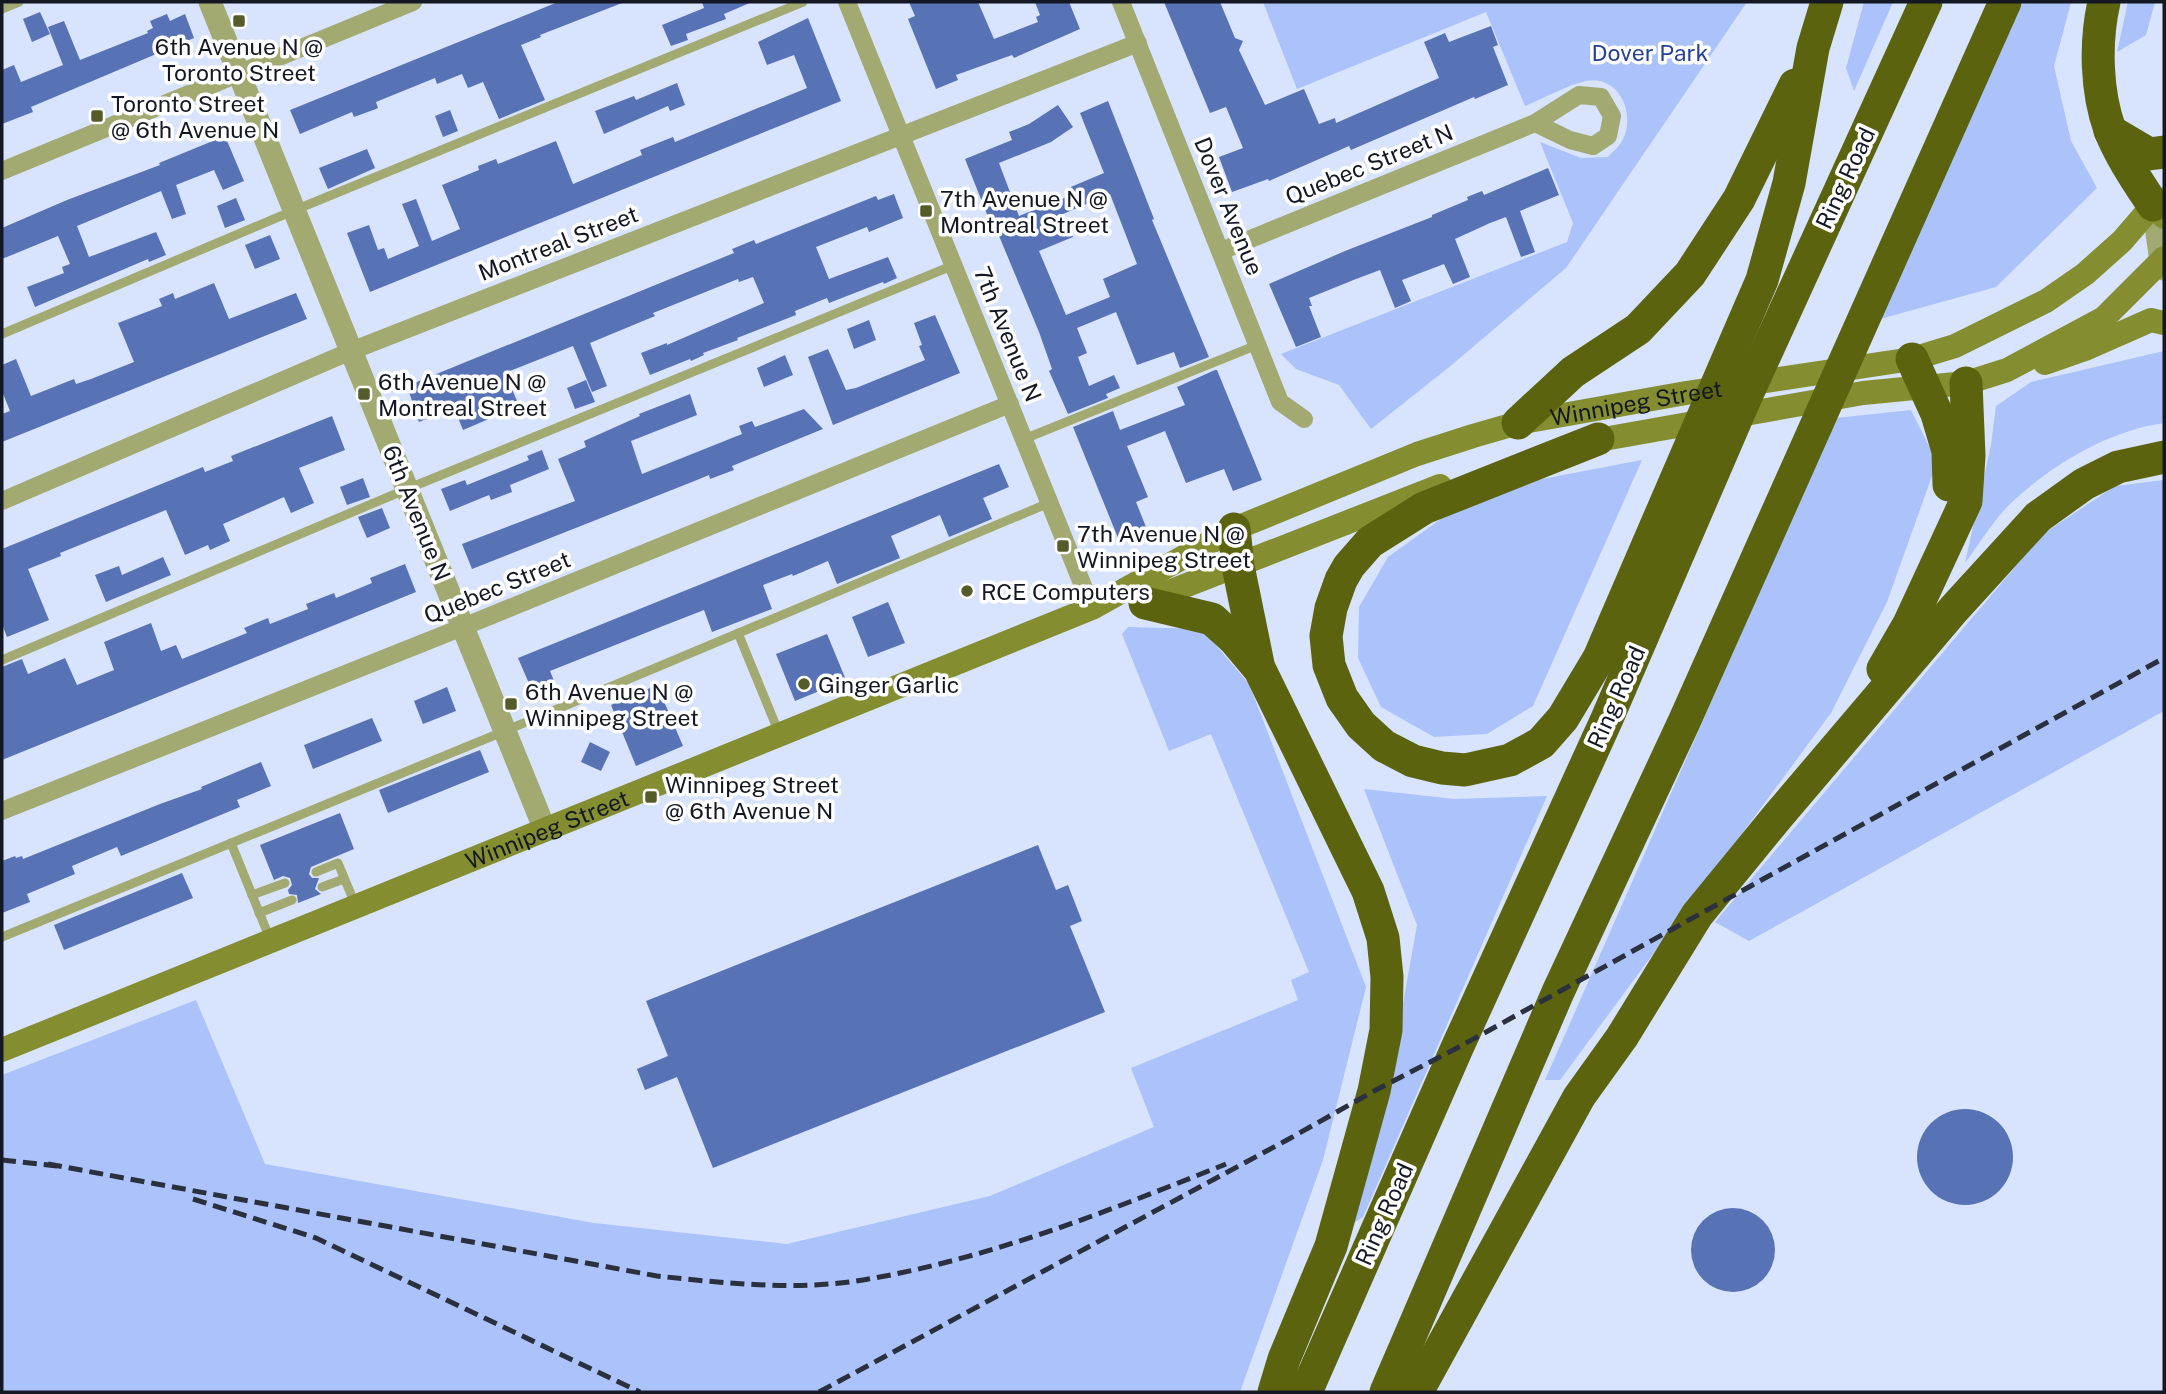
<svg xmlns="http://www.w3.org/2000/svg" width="2166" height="1394" font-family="'Public Sans',sans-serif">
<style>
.green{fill:#abc2fa}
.building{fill:#5872b6;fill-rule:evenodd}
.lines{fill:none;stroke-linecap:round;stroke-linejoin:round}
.service{stroke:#a2aa72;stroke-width:9}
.minor{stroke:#a2aa72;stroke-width:18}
.tertiary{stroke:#a2aa72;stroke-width:23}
.secondary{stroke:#848e31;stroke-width:24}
.motorway{stroke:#5c630e;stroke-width:33}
.rail{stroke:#2b303e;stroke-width:5;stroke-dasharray:14 7;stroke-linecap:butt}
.poi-dot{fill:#555c2a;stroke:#fff;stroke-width:2.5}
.labels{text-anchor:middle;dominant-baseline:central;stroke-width:7;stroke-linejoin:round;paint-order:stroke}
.poi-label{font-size:23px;fill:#141824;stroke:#fff;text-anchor:start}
.park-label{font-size:23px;fill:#284194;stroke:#fff}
.street-label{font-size:23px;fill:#141824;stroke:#fff}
</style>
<rect width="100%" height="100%" fill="#d8e3fd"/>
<g class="green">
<path d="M 1263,2 L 1747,2 L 1566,268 L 1448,368 L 1371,429 L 1339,385 L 1296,369 L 1281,354 L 1567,242 L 1573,223 L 1540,142 L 1581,158 L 1608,157 C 1612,152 1619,147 1622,141 C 1637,115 1619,74 1586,81 C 1567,85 1543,99 1525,106 L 1486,12 L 1297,89 Z"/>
<path d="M 1864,2 L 1893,2 L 1854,91 L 1846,68 Z"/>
<path d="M 2017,2 L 2071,2 L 2054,66 L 2071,141 L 2097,188 L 1996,287 L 1880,319 Z"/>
<path d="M 2128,2 L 2155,2 L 2146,35 L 2117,52 Z"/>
<path d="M 2164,351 L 2164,423 C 2108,431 2053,464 2012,502 C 1994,519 1980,543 1965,563 L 1991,445 L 1996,406 L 2031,382 Z"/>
<path d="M 1911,410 L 1937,462 L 1887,602 L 1831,713 L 1560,1080 L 1545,1080 L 1836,418 Z"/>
<path d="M 1642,460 L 1533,706 L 1487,734 L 1434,737 L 1381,707 L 1358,658 L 1359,607 L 1388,557 L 1452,511 L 1522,483 Z"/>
<path d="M 2164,480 L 2164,711 L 1749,941 L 1715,922 L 2043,534 L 2115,486 Z"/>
<path d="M 1128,627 L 1202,629 L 1249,684 L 1366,987 L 1323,1160 L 1240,1392 L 2,1392 L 2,1075 L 196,1000 L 265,1164 L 594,1223 L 787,1244 L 990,1196 L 1154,1127 L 1131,1068 L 1298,1000 L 1291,980 L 1309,972 L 1211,734 L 1169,751 L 1122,634 Z"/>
<path d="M 1364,789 L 1454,799 L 1547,796 L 1363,1217 L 1350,1225 L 1385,1105 L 1417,925 Z"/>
</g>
<g class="building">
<path d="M 558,2 L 622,3 L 540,35 L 541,37 L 521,45 L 545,100 L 499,119 L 483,82 L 468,88 L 462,74 L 437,84 L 435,78 L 376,102 L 378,108 L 376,109 L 354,117 L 352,112 L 300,134 L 290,110 Z"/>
<path d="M 702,2 L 752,2 L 724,14 L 726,19 L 686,34 L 688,40 L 671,46 L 662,25 L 704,8 Z"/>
<path d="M 909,2 L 978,2 L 994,39 L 1038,22 L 1036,17 L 1040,15 L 1035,2 L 1069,2 L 1080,29 L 1014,58 L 1012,55 L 956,75 L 958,80 L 936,89 L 908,19 L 915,16 Z"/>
<path d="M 1164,2 L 1220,2 L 1235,38 L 1243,41 L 1239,50 L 1265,105 L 1304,89 L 1319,124 L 1335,118 L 1336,123 L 1439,78 L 1424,42 L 1445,33 L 1449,42 L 1491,26 L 1498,45 L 1493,47 L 1508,85 L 1475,99 L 1474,97 L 1351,150 L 1349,146 L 1269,181 L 1268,179 L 1232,192 L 1219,157 L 1243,148 L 1226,107 L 1210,113 Z"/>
<path d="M 40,12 L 50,34 L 32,42 L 23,19 Z"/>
<path d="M 167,14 L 170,21 L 185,14 L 194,38 L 31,107 L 33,112 L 2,124 L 2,70 L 14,65 L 21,82 L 63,65 L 48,27 L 64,21 L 80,60 L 148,33 L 147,31 L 153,28 L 150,21 Z"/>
<path d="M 808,18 L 841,101 L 370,292 L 347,233 L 369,225 L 378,250 L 384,248 L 388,259 L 419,246 L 402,204 L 416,199 L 432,241 L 460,229 L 442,185 L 479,170 L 478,166 L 496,159 L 498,164 L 556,141 L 573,184 L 642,155 L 640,150 L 673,137 L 675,142 L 807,88 L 794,55 L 767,65 L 758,42 Z"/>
<path d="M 677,83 L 685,105 L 670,111 L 668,106 L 604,134 L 595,111 L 634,96 L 636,100 Z"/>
<path d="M 1108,101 L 1154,219 L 1152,220 L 1209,357 L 1180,368 L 1174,352 L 1137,365 L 1116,312 L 1077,328 L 1087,353 L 1078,357 L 1089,386 L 1114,375 L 1120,388 L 1106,394 L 1108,398 L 1068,414 L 1049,371 L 1052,369 L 1039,332 L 997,231 L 994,232 L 965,159 L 1012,140 L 1009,132 L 1029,124 L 1058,105 L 1073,127 L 1051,142 L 999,163 L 1019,216 L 1069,196 L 1066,189 L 1104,173 L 1080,113 ZM 1110,194 L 1137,264 L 1103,279 L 1110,297 L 1066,315 L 1039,251 L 1073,237 L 1063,214 Z"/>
<path d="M 450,110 L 458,131 L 443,137 L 435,116 Z"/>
<path d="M 225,136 L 244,181 L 223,190 L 214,170 L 176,185 L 186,214 L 172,219 L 161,191 L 77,226 L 89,257 L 156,232 L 166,255 L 149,262 L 148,259 L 35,307 L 27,287 L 64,273 L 62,267 L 70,264 L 58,236 L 2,259 L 2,228 L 67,200 L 160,165 L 159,163 Z"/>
<path d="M 367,149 L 375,168 L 328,189 L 319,168 Z"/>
<path d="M 1548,168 L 1559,195 L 1520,211 L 1535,252 L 1521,257 L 1506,217 L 1490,223 L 1455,239 L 1470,277 L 1453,284 L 1444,264 L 1402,280 L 1411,301 L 1395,308 L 1380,270 L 1356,279 L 1309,298 L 1312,306 L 1309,306 L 1321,337 L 1296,347 L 1269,284 L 1345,251 L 1432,217 L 1432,215 L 1468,200 L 1467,197 L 1482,191 L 1484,195 Z"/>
<path d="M 894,194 L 903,218 L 869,232 L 867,227 L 816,247 L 829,279 L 888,257 L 897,278 L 884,284 L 883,282 L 829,303 L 827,298 L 795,311 L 796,315 L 737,338 L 738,340 L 703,353 L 704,355 L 691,361 L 690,359 L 650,375 L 641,353 L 667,343 L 667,345 L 764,303 L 753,277 L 739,282 L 738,279 L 653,313 L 655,316 L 590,343 L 607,386 L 592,392 L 573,346 L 505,373 L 521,410 L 505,416 L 503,413 L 463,430 L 454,408 L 419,422 L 407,386 L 734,253 L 732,249 L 754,240 L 756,244 L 876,196 L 878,200 Z"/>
<path d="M 236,198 L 245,220 L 225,228 L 217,206 Z"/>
<path d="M 270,235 L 280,259 L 255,269 L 245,245 Z"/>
<path d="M 214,283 L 229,319 L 296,293 L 307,319 L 2,442 L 2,414 L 10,411 L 2,391 L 2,365 L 16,359 L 31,396 L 74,379 L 76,384 L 91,379 L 134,362 L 118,323 L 162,306 L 159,299 L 173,293 L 175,299 Z"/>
<path d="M 935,315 L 960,373 L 833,425 L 808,357 L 828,349 L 846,390 L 856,388 L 925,360 L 919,346 L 922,345 L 914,323 Z"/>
<path d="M 869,320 L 876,340 L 854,349 L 847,329 Z"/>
<path d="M 785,355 L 793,375 L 764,387 L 757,368 Z"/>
<path d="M 1215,370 L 1217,370 L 1262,480 L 1233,491 L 1224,469 L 1186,483 L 1165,431 L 1127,446 L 1148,497 L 1136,502 L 1146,527 L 1118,538 L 1073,427 L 1113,411 L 1120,430 L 1185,405 L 1177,387 Z"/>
<path d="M 586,380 L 595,402 L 575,409 L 567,388 Z"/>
<path d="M 690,394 L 697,415 L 631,441 L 642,474 L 742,434 L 739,426 L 752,421 L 755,427 L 804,409 L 823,429 L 732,466 L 734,470 L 710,479 L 709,475 L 692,482 L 472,569 L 462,544 L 575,501 L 558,459 L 586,447 L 584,441 L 640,416 L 639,414 Z"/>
<path d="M 332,416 L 345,450 L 299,468 L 314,503 L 291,513 L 284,497 L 223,524 L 230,541 L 210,550 L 208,545 L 185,555 L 166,510 L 60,553 L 61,556 L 28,569 L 49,620 L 7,637 L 2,624 L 2,549 L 203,467 L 205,472 L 233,461 L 231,456 Z"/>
<path d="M 542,450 L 549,469 L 510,485 L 512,492 L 491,500 L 489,495 L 450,511 L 441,489 L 465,480 L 467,485 L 529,460 L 527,456 Z"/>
<path d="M 999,464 L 1009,487 L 983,498 L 992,519 L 949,537 L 940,515 L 891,536 L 900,558 L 837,584 L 828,561 L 793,576 L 792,574 L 763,585 L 772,609 L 712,632 L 704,610 L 663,626 L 550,671 L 559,693 L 537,702 L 518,658 Z"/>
<path d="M 363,478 L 370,497 L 347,505 L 340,487 Z"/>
<path d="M 382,508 L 390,528 L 367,538 L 358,517 Z"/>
<path d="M 163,557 L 171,575 L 106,602 L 95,575 L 119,566 L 122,575 Z"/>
<path d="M 405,564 L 416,592 L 2,760 L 2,667 L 22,659 L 28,674 L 65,658 L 77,685 L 114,670 L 104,642 L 151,623 L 161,651 L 176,645 L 182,659 L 247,633 L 244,628 L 268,618 L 270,624 L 308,609 L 306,604 L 334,593 L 336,598 L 372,583 L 370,578 Z"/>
<path d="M 888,602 L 905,643 L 868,657 L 852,617 Z"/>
<path d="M 827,634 L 846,680 L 795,701 L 776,654 Z"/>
<path d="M 657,685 L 683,746 L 636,766 L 611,705 Z"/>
<path d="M 447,687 L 456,711 L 423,724 L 414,701 Z"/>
<path d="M 372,718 L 382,741 L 313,769 L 304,745 Z"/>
<path d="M 590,742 L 610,752 L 601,771 L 581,762 Z"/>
<path d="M 480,750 L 489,772 L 388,813 L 379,790 Z"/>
<path d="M 261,762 L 271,786 L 237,800 L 240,807 L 121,856 L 117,847 L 72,866 L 75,874 L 27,894 L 30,902 L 2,913 L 2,861 L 15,856 L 16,858 L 22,856 L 23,859 L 160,804 L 202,789 L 201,787 Z"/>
<path d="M 340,813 L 354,849 L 311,867 L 309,874 L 312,878 L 319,878 L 315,889 L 321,894 L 298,903 L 297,895 L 289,894 L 288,890 L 292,885 L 290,878 L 283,876 L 274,880 L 260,845 Z"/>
<path d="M 1038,845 L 1056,890 L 1068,885 L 1082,921 L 1070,926 L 1105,1012 L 713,1168 L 677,1077 L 645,1090 L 637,1069 L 668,1056 L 646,1001 Z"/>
<path d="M 182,873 L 193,898 L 64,950 L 54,925 Z"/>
<circle cx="1965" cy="1157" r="48"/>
<circle cx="1733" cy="1250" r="42"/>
</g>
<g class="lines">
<g class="service">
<path d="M 2,9 L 19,2"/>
<path d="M 2,334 L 295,210 L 803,2"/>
<path d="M 1024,439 L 1257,345"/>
<path d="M 738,633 L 779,733"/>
<path d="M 2,660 L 407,489 L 954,265"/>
<path d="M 231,843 L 270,939"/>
<path d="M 316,872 L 338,863 L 355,904"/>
<path d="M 322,887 L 344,879"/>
<path d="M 252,895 L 285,883"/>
<path d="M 259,913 L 292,900"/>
<path d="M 2,937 L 505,731 L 1049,503"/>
</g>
<g class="minor">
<path d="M 847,2 L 1092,608"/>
<path d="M 1121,2 L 1280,402 L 1304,419"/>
<path d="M 2,171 L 413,2"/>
<path d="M 1221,251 L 1535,123 L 1579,95 L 1601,97 L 1612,116 L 1608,136 L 1593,146 L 1570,140 L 1535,123"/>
<path d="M 2,501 L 351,351 L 1138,43"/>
<path d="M 2,811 L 463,627 L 1010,404"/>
</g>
<g class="tertiary">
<path d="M 210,2 L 545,830"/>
<path d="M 2160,199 L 2153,205 L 2161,262 L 2164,269"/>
</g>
<g class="secondary">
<path d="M 2045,363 L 2085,349 L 2151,320 L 2164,323"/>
<path d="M 1581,443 L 1863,393 L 1966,383 L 2007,370 L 2104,318 L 2164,258"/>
<path d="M 1141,603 L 1440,486"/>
<path id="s1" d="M 2,1050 L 1092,608 L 1234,529 L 1417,454 L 1473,436 L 1518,423 L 1686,393 L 1912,359 L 1955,346 L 2046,301 L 2085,274 L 2122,241 L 2153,205 L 2164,217"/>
</g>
<g class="motorway">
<path d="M 2104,2 C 2095,42 2096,91 2110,130 C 2120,156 2138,182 2153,205"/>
<path d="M 2110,131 L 2149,154 L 2164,152"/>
<path d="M 1912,359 L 1937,414 L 1948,451 L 1949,485"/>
<path d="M 1518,423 L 1573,372 L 1638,329 L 1690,274 L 1739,199 L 1795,85"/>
<path d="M 1598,439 L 1424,508 L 1370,542 L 1349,566 L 1341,580 L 1331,608 L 1326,636 L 1329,665 L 1342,698 L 1361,725 L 1384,746 L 1413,761 L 1442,768 L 1465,770 L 1510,760 L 1541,743 L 1563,718 L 1599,658 L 1762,280 L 1789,183 L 1813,48 L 1827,2"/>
<path d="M 1234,529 L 1238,566 L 1258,664"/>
<path d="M 1145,603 L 1212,619 L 1234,639 L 1260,670 L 1368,891 L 1383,938 L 1387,977 L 1386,1030 L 1374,1091 L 1331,1246 L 1284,1359 L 1274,1392"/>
<path d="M 1883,669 L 1909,624 L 1966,501 L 1969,456 L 1966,383"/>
<path d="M 1306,1392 L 1457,1048 L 1606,721 L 1744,401 L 1926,2"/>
<path d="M 1386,1392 L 1558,992 L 1684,722 L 2005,2"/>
<path d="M 1417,1392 L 1579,1097 L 1622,1037 L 1697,915 L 1778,816 L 1954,609 L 2038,517 L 2084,484 L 2118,467 L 2164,457"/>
</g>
<g class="rail">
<path d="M 2,1160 L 57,1166"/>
<path d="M 48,1164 L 657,1276 C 723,1283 797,1291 863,1280 C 989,1259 1108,1211 1226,1164"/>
<path d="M 193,1199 L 316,1238 L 640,1392"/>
<path d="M 819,1392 L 1287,1140 L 1374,1091 L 1457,1048 L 2164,658"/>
</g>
</g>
<g class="poi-dot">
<rect x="232" y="14" width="14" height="14" rx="3.5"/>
<rect x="90" y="109" width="14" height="14" rx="3.5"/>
<rect x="919" y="204" width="14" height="14" rx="3.5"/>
<rect x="357" y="387" width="14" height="14" rx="3.5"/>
<rect x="1056" y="539" width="14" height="14" rx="3.5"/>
<circle cx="967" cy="591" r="7"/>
<circle cx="804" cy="684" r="7"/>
<rect x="504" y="697" width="14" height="14" rx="3.5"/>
<rect x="644" y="790" width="14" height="14" rx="3.5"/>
</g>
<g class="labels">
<g class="poi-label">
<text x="239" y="46" text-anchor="middle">6th Avenue N @<tspan x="239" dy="26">Toronto Street</tspan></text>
<text x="111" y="103">Toronto Street<tspan x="111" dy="26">@ 6th Avenue N</tspan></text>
<text x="940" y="198">7th Avenue N @<tspan x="940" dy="26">Montreal Street</tspan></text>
<text x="378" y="381">6th Avenue N @<tspan x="378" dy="26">Montreal Street</tspan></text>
<text x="1077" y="533">7th Avenue N @<tspan x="1077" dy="26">Winnipeg Street</tspan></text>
<text x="981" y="591">RCE Computers</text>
<text x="818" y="684">Ginger Garlic</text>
<text x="525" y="691">6th Avenue N @<tspan x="525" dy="26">Winnipeg Street</tspan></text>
<text x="665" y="784">Winnipeg Street<tspan x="665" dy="26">@ 6th Avenue N</tspan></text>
</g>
<g class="park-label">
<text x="1650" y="52">Dover Park</text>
</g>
<g class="street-label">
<text transform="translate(1369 164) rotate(-22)">Quebec Street N</text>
<text transform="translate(1845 178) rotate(-65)">Ring Road</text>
<text transform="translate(1229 206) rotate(68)">Dover Avenue</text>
<text transform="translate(558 243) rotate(-21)">Montreal Street</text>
<text transform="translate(1008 334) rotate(68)">7th Avenue N</text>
<text stroke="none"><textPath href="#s1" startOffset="1762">Winnipeg Street</textPath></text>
<text transform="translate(417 513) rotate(68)">6th Avenue N</text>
<text transform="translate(497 587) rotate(-22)">Quebec Street</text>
<text transform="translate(1616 697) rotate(-66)">Ring Road</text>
<text stroke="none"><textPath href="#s1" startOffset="588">Winnipeg Street</textPath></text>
<text transform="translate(1384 1214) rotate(-66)">Ring Road</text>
</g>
</g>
<rect width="2166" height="1394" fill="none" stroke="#141824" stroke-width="7"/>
</svg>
